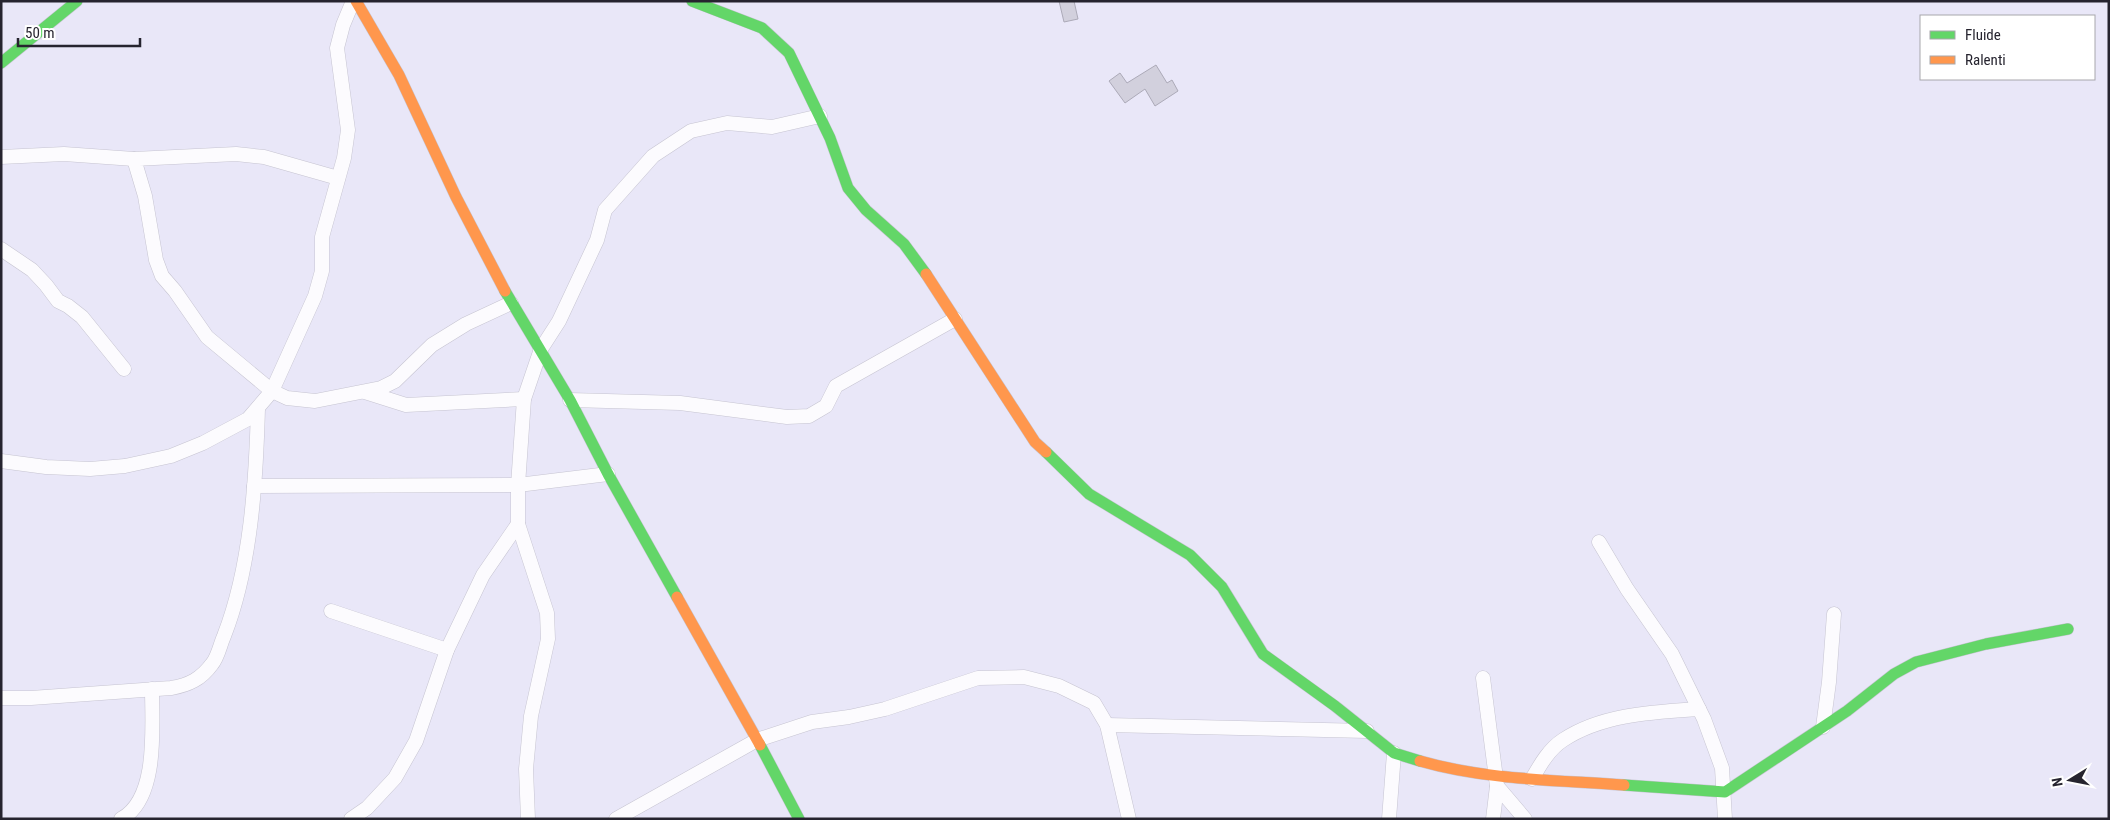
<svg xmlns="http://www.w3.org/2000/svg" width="2110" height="820" font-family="'Roboto Condensed',sans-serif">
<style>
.building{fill:#d2d0dd;stroke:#acaab8}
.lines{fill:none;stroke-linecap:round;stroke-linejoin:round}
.street-casing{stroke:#c6c4d1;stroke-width:15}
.fast-casing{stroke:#c6c4d1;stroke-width:12}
.slow-casing{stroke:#c6c4d1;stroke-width:12}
.street{stroke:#fcfbfe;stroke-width:14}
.fast{stroke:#63d668;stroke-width:11}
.slow{stroke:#ff974d;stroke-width:11}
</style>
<rect width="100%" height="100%" fill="#e9e7f8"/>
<g class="building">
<path d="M 1059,1 L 1074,1 L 1078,19 L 1064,22 Z"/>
<path d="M 1156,65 L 1167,83 L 1172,80 L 1178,91 L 1155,106 L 1145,89 L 1125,103 L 1109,81 L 1120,73 L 1127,83 Z"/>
</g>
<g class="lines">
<g class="street-casing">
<g id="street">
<path d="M 1,157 L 64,154 L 134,159"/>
<path d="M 338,178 L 264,157 L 236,154 L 134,159 L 145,196 L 156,260 L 162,276 L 175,291 L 207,337 L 272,391 L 287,398 L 315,401 L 381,388 L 395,381 L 432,345 L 466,324 L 511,303"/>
<path d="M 1,249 L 32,270 L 46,285 L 58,301 L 68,306 L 82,317 L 124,369"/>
<path d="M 365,392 L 406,405 L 524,399"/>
<path d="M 570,400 L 680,403 L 787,417 L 809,416 L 826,406 L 836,386 L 955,319"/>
<path d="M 1,461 L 46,467 L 90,469 L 125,466 L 171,456 L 203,443 L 248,419 L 272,391 L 315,296 L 322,271 L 322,237 L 344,158 L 348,130 L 337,48 L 343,25 L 353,1"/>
<path d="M 254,486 L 518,485 L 608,474"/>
<path d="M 518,524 L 547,613 L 548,639 L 531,716 L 526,769 L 528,819"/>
<path d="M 1599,542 L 1627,589 L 1672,654 L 1704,719 L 1722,768 L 1725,819"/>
<path d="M 331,611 L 447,650"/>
<path d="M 1483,678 L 1497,786 L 1525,819"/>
<path d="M 1,698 L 31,698 L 171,688 C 189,685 201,679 212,664 C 218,657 220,645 224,636 C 251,567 256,482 258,408"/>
<path d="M 1107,725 L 1367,731"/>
<path d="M 1823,727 L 1829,682 L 1834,614"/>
<path d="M 1532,779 C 1540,765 1549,749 1563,740 C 1602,714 1654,712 1699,709"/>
<path d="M 121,819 C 159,799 152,725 152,689"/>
<path d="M 351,819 L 367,808 L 395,778 L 416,741 L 447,650 L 483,575 L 518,524 L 518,485 L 524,399 L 541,349 L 559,321 L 597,240 L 605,210 L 653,156 L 691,131 L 727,123 L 772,127 L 820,116"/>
<path d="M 616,819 L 757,740 L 812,722 L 849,717 L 885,709 L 978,678 L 1024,677 L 1059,686 L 1094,703 L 1107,725 L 1129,819"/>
<path d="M 1389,819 L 1394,753"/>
<path d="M 1493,819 L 1497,786"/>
</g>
</g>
<g class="fast-casing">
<g id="fast">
<path d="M 692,1 L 762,28 L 789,53 L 830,138 L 848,188 L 866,210 L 904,244 L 926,274"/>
<path d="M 1,63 L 77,1"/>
<path d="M 505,291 L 570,400 L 608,474 L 677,597"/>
<path d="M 1046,452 L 1089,494 L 1190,555 L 1222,587 L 1263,654 L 1335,706 L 1394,753 L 1420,761"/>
<path d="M 760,745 L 799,819"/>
<path d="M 1624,785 L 1725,792 L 1847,711 L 1894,674 L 1916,662 L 1986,644 L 2068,629"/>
</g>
</g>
<g class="slow-casing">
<g id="slow">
<path d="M 356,1 L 399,75 L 456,197 L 505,291"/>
<path d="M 926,274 L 1035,442 L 1046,452"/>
<path d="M 677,597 L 760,745"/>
<path d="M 1420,761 C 1486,780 1556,780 1624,785"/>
</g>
</g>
<use href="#street" class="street"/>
<use href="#fast" class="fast"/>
<use href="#slow" class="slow"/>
</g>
<rect width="2110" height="820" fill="none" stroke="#26242f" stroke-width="5"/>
<rect x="1920" y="15" width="175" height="65" fill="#ffffff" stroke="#a8a7ac"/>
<rect x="1930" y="31" width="25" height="8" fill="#63d668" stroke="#a8a7ac"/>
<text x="1965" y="40" font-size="15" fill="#26242f">Fluide</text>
<rect x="1930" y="56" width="25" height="8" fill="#ff974d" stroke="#a8a7ac"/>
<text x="1965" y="65" font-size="15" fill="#26242f">Ralenti</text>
<g transform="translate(2070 780) rotate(260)" stroke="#ffffff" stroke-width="4" paint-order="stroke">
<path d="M0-4L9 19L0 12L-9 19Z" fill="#26242f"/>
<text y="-8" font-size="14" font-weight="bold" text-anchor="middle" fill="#26242f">N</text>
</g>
<path d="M18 38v8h122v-8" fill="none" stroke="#26242f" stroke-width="2.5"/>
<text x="25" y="38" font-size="15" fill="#26242f" stroke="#ffffff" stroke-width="4" paint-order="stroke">50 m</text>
</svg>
